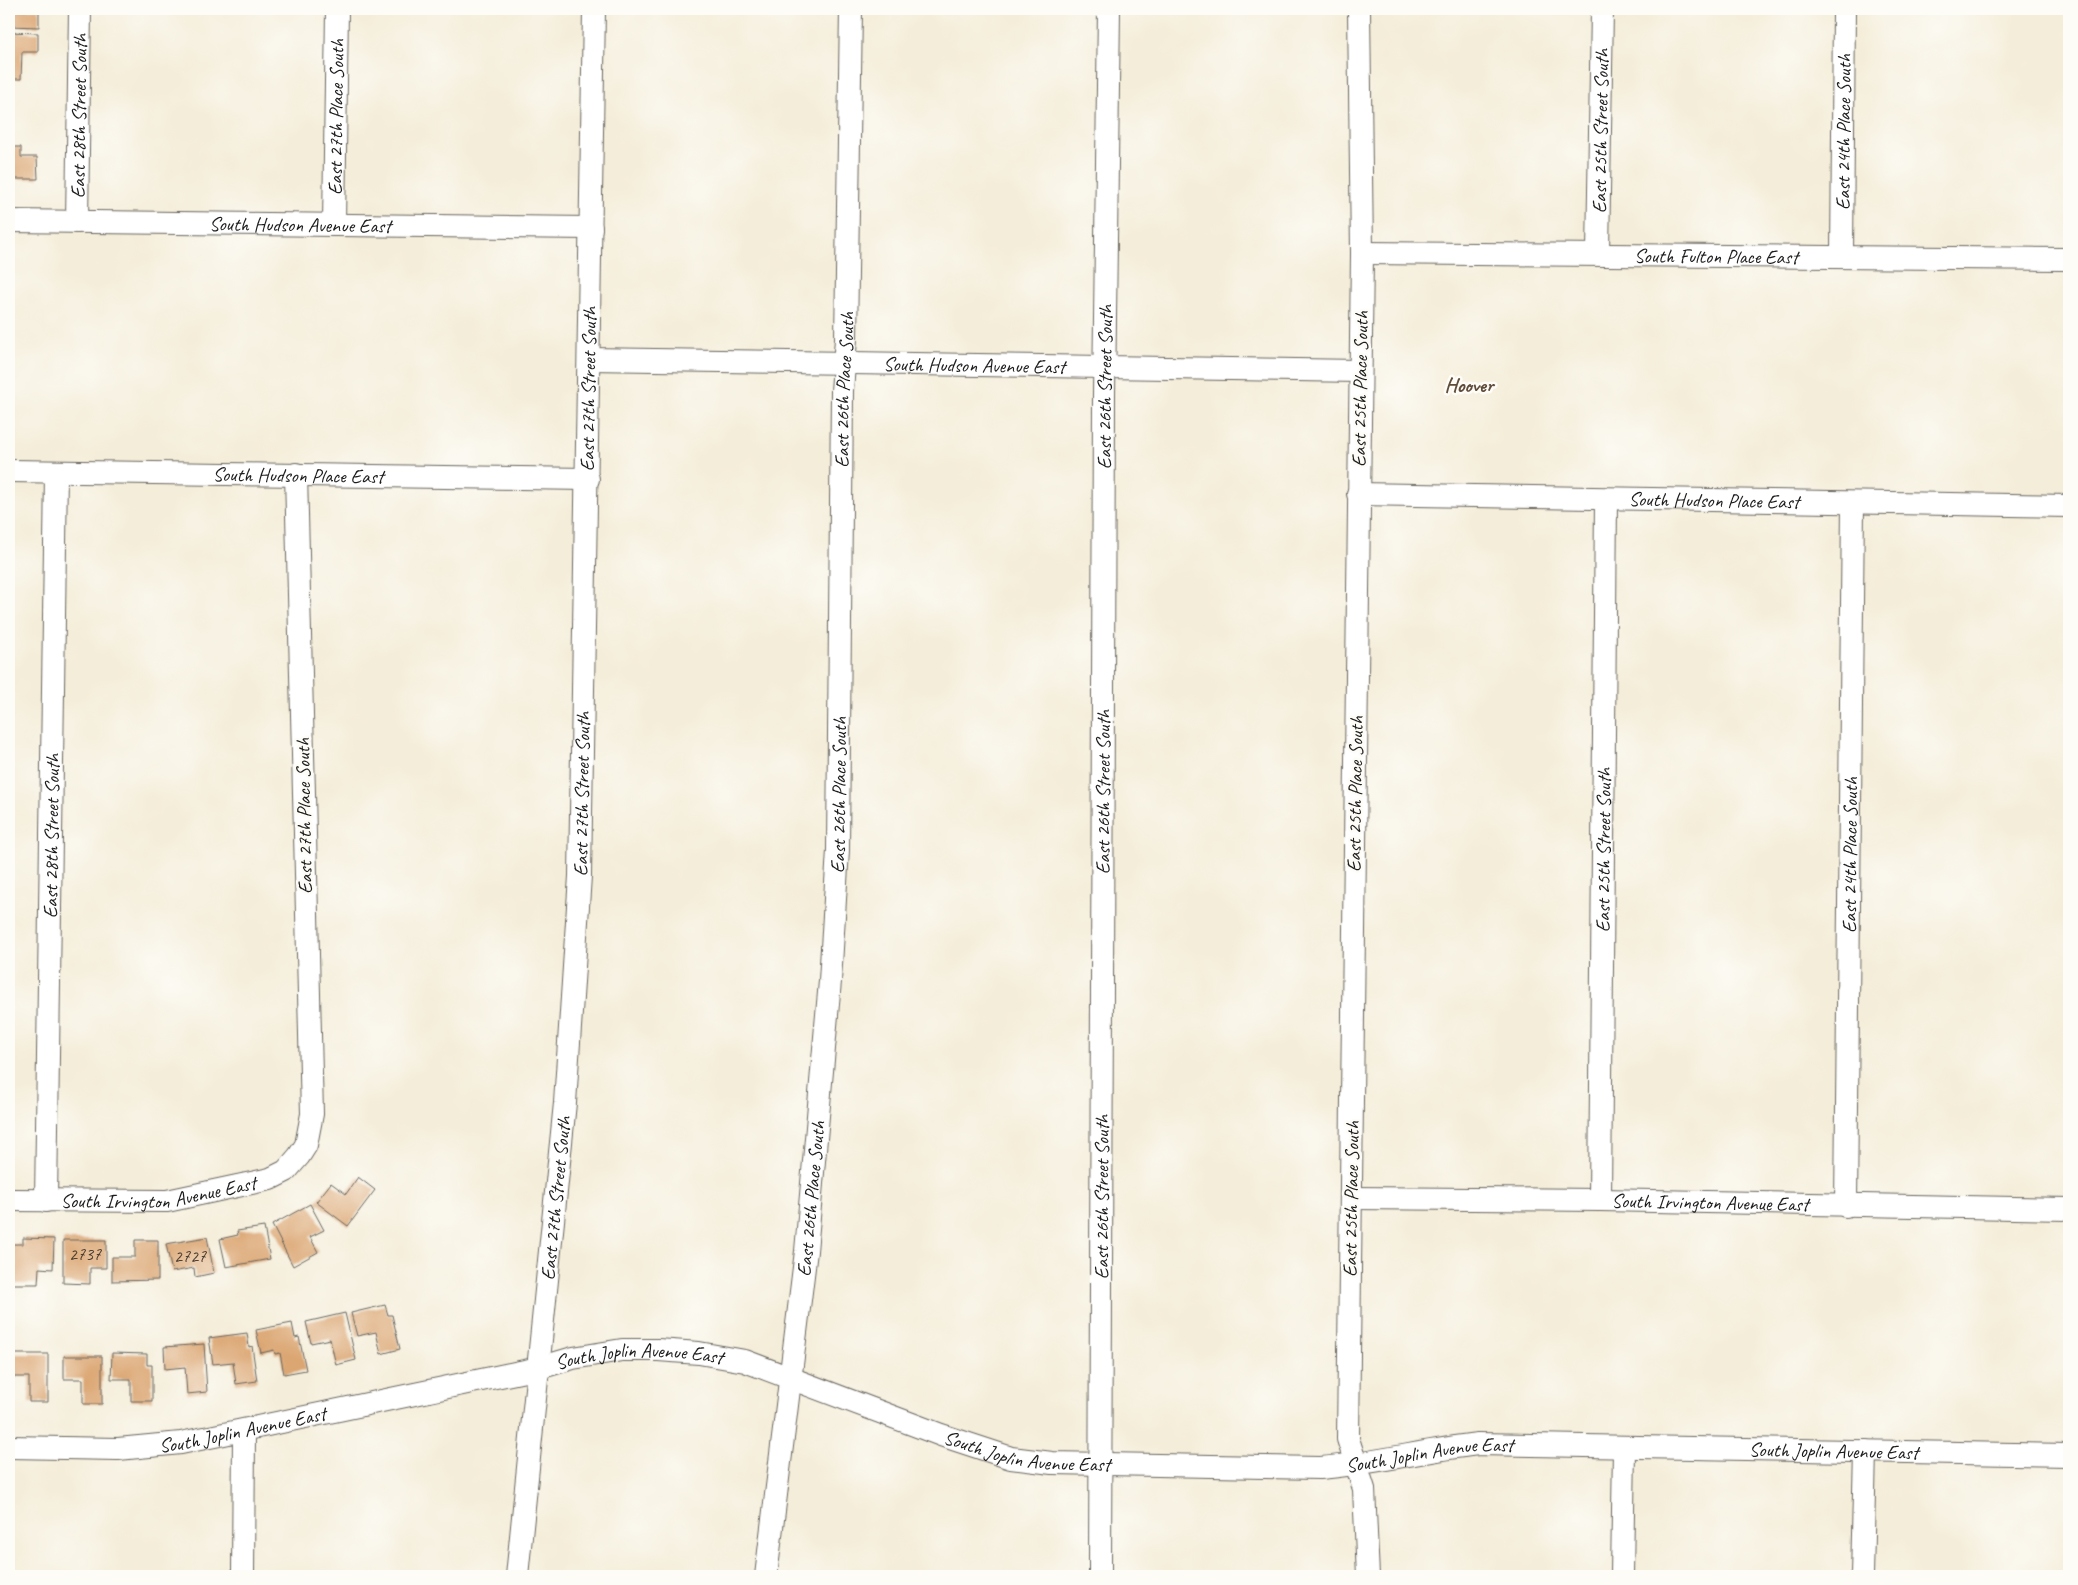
<svg xmlns="http://www.w3.org/2000/svg" width="2078" height="1585" font-family="Caveat,sans-serif">
<style>
.building{fill:#dba672}
.lines{fill:none;stroke-linecap:round;stroke-linejoin:round}
.minor-casing{stroke:#68655e;stroke-width:24}
.minor{stroke:#fff;stroke-width:22}
.labels{text-anchor:middle;dominant-baseline:central;stroke-width:5;stroke-linejoin:round;paint-order:stroke}
.number-label{font-size:18px;fill:#4c3e32}
.street-label{font-size:20px;fill:#1c1c1c;stroke:#fdfcf7}
.neighbourhood-label{font-size:21px;font-weight:bold;fill:#5f4c3a;stroke:#fdfcf7}
</style>
<rect width="100%" height="100%" fill="#fdfcf7"/>
<filter id="ink" filterUnits="userSpaceOnUse"><feTurbulence type="fractalNoise" baseFrequency=".02" numOctaves="2"/><feDisplacementMap in="SourceGraphic" scale="10" xChannelSelector="R" yChannelSelector="G"/><feConvolveMatrix kernelMatrix="1 2 1 2 8 2 1 2 1" color-interpolation-filters="sRGB"/></filter>
<filter id="wash" filterUnits="userSpaceOnUse"><feTurbulence type="fractalNoise" baseFrequency=".0096" numOctaves="4" result="noise"/><feDisplacementMap in="SourceGraphic" scale="20" xChannelSelector="R" yChannelSelector="G"/><feGaussianBlur stdDeviation="1.12" result="paint"/><feColorMatrix in="noise" values="0 0 0 0 0 0 0 0 0 0 0 0 0 0 0 0 0 1.4 0 .05"/><feComposite in="paint" operator="in"/></filter>
<g filter="url(#wash)">
<rect width="100%" height="100%" fill="#f4edd9"/>
<g id="blocks">
<g class="building">
<path d="M 9,9 L 39,9 L 39,27 L 9,26 Z"/>
<path d="M 9,32 L 38,33 L 38,52 L 22,52 L 21,79 L 9,79 Z"/>
<path d="M 9,147 L 21,147 L 21,157 L 37,157 L 38,179 L 9,179 Z"/>
<path d="M 358,1177 L 375,1190 L 348,1226 L 316,1202 L 331,1183 L 346,1194 Z"/>
<path d="M 310,1204 L 324,1230 L 310,1237 L 318,1252 L 293,1266 L 272,1225 Z"/>
<path d="M 264,1227 L 270,1259 L 226,1267 L 220,1239 L 238,1235 L 237,1231 Z"/>
<path d="M 207,1237 L 214,1273 L 195,1277 L 194,1268 L 172,1272 L 166,1244 Z"/>
<path d="M 23,1238 L 54,1239 L 53,1269 L 39,1268 L 38,1284 L 10,1284 L 10,1244 L 23,1244 Z"/>
<path d="M 63,1240 L 106,1240 L 106,1268 L 90,1268 L 90,1284 L 63,1283 Z"/>
<path d="M 135,1240 L 158,1240 L 158,1280 L 112,1281 L 112,1257 L 135,1257 Z"/>
<path d="M 385,1305 L 388,1315 L 392,1315 L 400,1349 L 381,1354 L 376,1332 L 357,1336 L 351,1313 Z"/>
<path d="M 345,1313 L 356,1360 L 336,1365 L 330,1339 L 311,1343 L 306,1322 Z"/>
<path d="M 292,1323 L 295,1338 L 299,1337 L 306,1370 L 284,1374 L 280,1353 L 275,1354 L 274,1350 L 261,1353 L 256,1330 Z"/>
<path d="M 247,1333 L 249,1347 L 252,1346 L 257,1381 L 236,1384 L 233,1362 L 213,1364 L 209,1338 Z"/>
<path d="M 204,1344 L 207,1392 L 187,1394 L 185,1367 L 165,1369 L 164,1347 Z"/>
<path d="M 112,1353 L 147,1354 L 147,1365 L 152,1365 L 152,1401 L 131,1401 L 131,1379 L 111,1379 Z"/>
<path d="M 10,1354 L 48,1354 L 48,1402 L 29,1402 L 29,1377 L 10,1377 Z"/>
<path d="M 64,1356 L 102,1356 L 102,1404 L 83,1404 L 83,1379 L 64,1379 Z"/>
</g>
</g>
</g>
<g filter="url(#ink)">
<use href="#blocks" fill-opacity="0" stroke="#68655e" stroke-width="1"/>
<g class="lines">
<g class="minor-casing">
<g id="minor">
<path d="M 1359,9 L 1362,253 L 1348,1439 L 1364,1489 L 1368,1576"/>
<path id="s1" d="M 9,221 L 591,228"/>
<path id="s2" d="M 77,222 L 80,9"/>
<path id="s3" d="M 334,225 L 337,9"/>
<path id="s4" d="M 1362,253 L 2069,259"/>
<path id="s5" d="M 1598,253 L 1602,9"/>
<path id="s6" d="M 1842,256 L 1844,9"/>
<path id="s7" d="M 589,359 L 1360,371"/>
<path id="s8" d="M 9,471 L 588,479"/>
<path id="s9" d="M 1358,494 L 2069,506"/>
<path id="s10" d="M 1351,1198 L 1600,1200 L 2069,1209"/>
<path id="s11" d="M 9,1200 L 167,1201 L 270,1179 L 286,1171 L 299,1156 L 306,1145 L 312,1114 L 296,474"/>
<path id="s12" d="M 1600,1200 L 1606,499"/>
<path id="s13" d="M 46,1201 L 56,472"/>
<path id="s14" d="M 1846,1206 L 1853,503"/>
<path id="s15" d="M 9,1447 L 118,1449 L 181,1443 L 539,1368 L 573,1358 L 622,1350 L 658,1350 L 699,1353 L 745,1361 L 941,1435 L 1011,1458 L 1052,1463 L 1320,1468 C 1373,1464 1425,1450 1478,1444 L 2069,1455"/>
<path d="M 243,1576 L 244,1432"/>
<path id="s16" d="M 517,1576 L 565,1103 L 580,876 L 594,9"/>
<path id="s17" d="M 766,1576 L 806,1251 L 830,981 L 838,850 L 842,391 L 846,339 L 851,9"/>
<path id="s18" d="M 1100,1576 L 1104,395 L 1109,9"/>
<path d="M 1622,1576 L 1624,1448"/>
<path d="M 1862,1576 L 1865,1451"/>
</g>
</g>
<use href="#minor" class="minor"/>
</g>
</g>
<g class="labels">
<g class="number-label">
<text x="85" y="1254">2737</text>
<text x="190" y="1256">2727</text>
</g>
<g class="street-label">
<text stroke="none"><textPath href="#s2" startOffset="106">East 28th Street South</textPath></text>
<text stroke="none"><textPath href="#s3" startOffset="108">East 27th Place South</textPath></text>
<text stroke="none"><textPath href="#s5" startOffset="122">East 25th Street South</textPath></text>
<text stroke="none"><textPath href="#s6" startOffset="124">East 24th Place South</textPath></text>
<text stroke="none"><textPath href="#s1" startOffset="291">South Hudson Avenue East</textPath></text>
<text stroke="none"><textPath href="#s4" startOffset="354">South Fulton Place East</textPath></text>
<text stroke="none"><textPath href="#s7" startOffset="385">South Hudson Avenue East</textPath></text>
<text stroke="none"><textPath href="#s18" startOffset="1189">East 26th Street South</textPath></text>
<text stroke="none"><textPath href="#s16" startOffset="1190">East 27th Street South</textPath></text>
<text stroke="none"><textPath href="#s17" startOffset="1190">East 26th Place South</textPath></text>
<text transform="translate(1360 389) rotate(-89)">East 25th Place South</text>
<text stroke="none"><textPath href="#s8" startOffset="289">South Hudson Place East</textPath></text>
<text stroke="none"><textPath href="#s9" startOffset="356">South Hudson Place East</textPath></text>
<text stroke="none"><textPath href="#s18" startOffset="784">East 26th Street South</textPath></text>
<text stroke="none"><textPath href="#s16" startOffset="785">East 27th Street South</textPath></text>
<text stroke="none"><textPath href="#s17" startOffset="785">East 26th Place South</textPath></text>
<text transform="translate(1355 794) rotate(-89)">East 25th Place South</text>
<text transform="translate(304 816) rotate(-91)">East 27th Place South</text>
<text stroke="none"><textPath href="#s13" startOffset="365">East 28th Street South</textPath></text>
<text stroke="none"><textPath href="#s12" startOffset="350">East 25th Street South</textPath></text>
<text stroke="none"><textPath href="#s14" startOffset="351">East 24th Place South</textPath></text>
<text stroke="none"><textPath href="#s11" startOffset="150">South Irvington Avenue East</textPath></text>
<text stroke="none"><textPath href="#s18" startOffset="379">East 26th Street South</textPath></text>
<text stroke="none"><textPath href="#s16" startOffset="380">East 27th Street South</textPath></text>
<text stroke="none"><textPath href="#s17" startOffset="380">East 26th Place South</textPath></text>
<text transform="translate(1351 1199) rotate(-89)">East 25th Place South</text>
<text stroke="none"><textPath href="#s10" startOffset="359">South Irvington Avenue East</textPath></text>
<text stroke="none"><textPath href="#s15" startOffset="640">South Joplin Avenue East</textPath></text>
<text stroke="none"><textPath href="#s15" startOffset="235">South Joplin Avenue East</textPath></text>
<text stroke="none"><textPath href="#s15" startOffset="1045">South Joplin Avenue East</textPath></text>
<text stroke="none"><textPath href="#s15" startOffset="1855">South Joplin Avenue East</textPath></text>
<text stroke="none"><textPath href="#s15" startOffset="1450">South Joplin Avenue East</textPath></text>
</g>
<g class="neighbourhood-label">
<text x="1469" y="385">Hoover</text>
</g>
</g>
<rect width="2078" height="1585" fill="none" stroke="#fdfcf7" stroke-width="30"/>
</svg>
